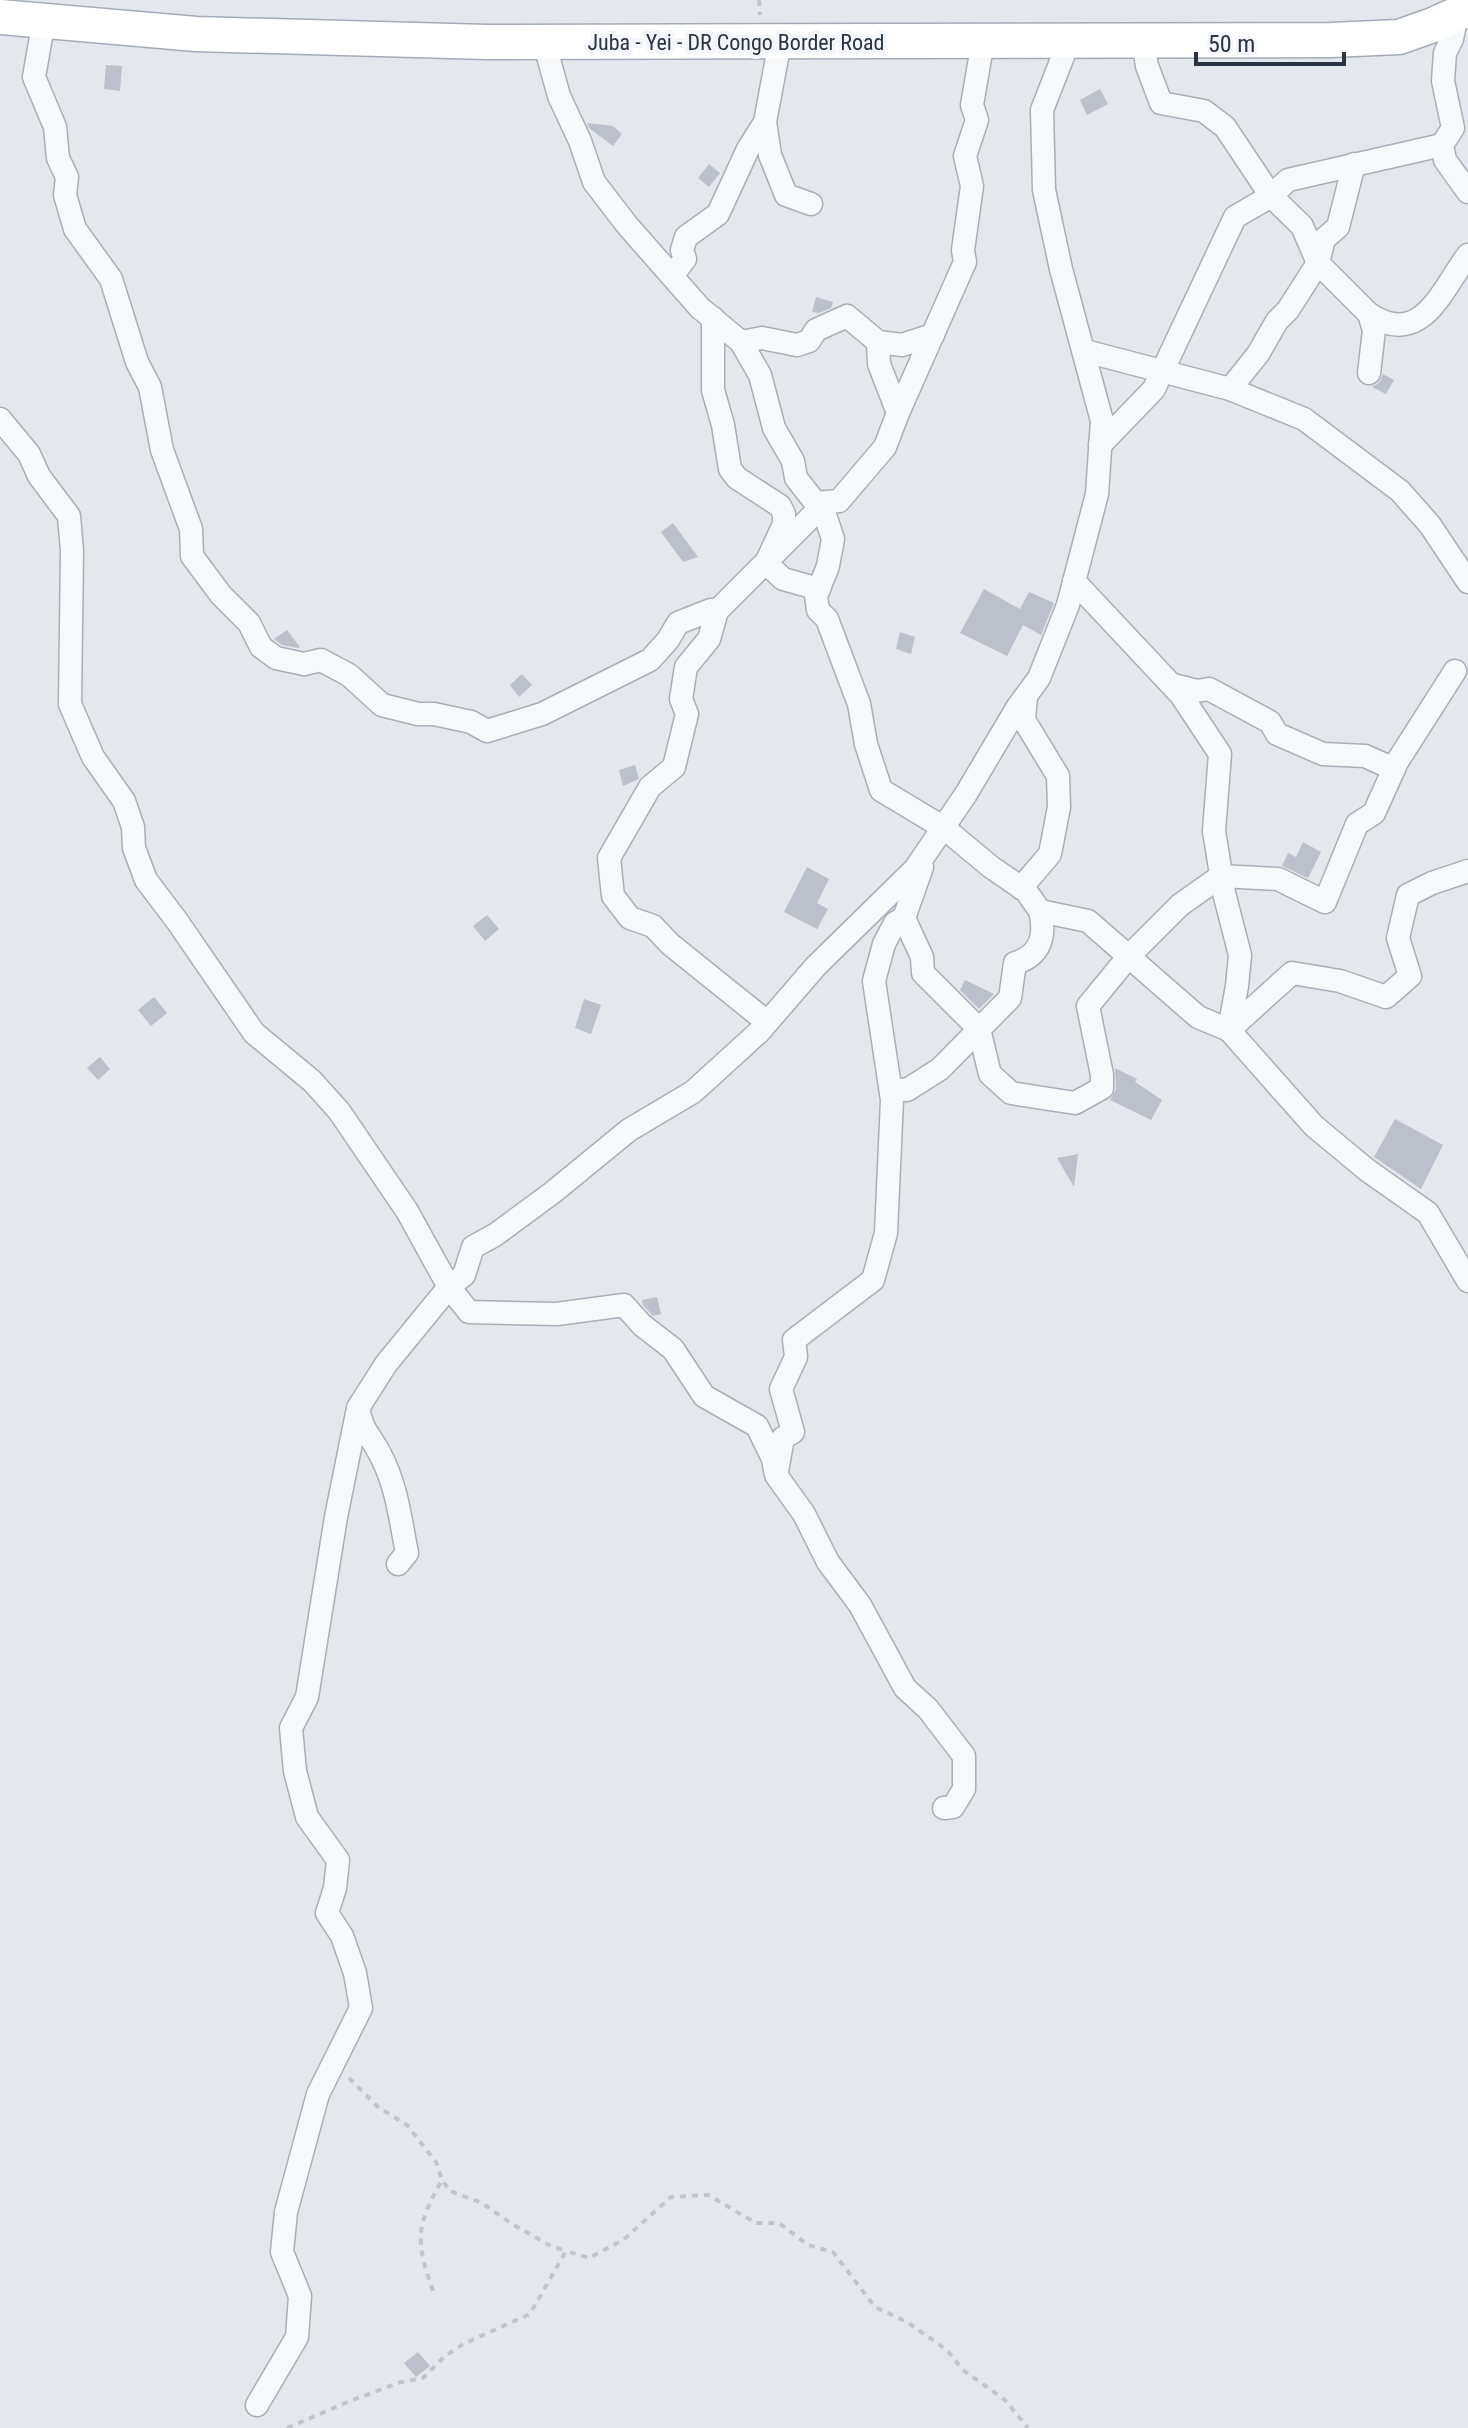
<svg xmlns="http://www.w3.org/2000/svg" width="1468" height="2428" font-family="'Roboto Condensed',sans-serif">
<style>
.building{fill:#bbc0ca}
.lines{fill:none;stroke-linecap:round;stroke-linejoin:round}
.street-casing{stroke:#a9aeb7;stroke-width:25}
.primary-casing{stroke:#a3abb8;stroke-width:37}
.path{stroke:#c2c5cb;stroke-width:4;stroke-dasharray:6 6;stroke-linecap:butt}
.street{stroke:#f7f8fa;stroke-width:22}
.primary{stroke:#fff;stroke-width:34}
.labels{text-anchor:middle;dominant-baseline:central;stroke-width:8;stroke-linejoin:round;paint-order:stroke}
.street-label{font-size:22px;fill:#2b3445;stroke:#f4f6f9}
</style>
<rect width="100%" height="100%" fill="#e4e7ec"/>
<g class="building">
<path d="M 106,65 L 122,66 L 120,91 L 104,89 Z"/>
<path d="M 1100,89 L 1108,104 L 1087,115 L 1080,100 Z"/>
<path d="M 587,123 L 613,126 L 622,134 L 613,146 L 589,128 Z"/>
<path d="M 709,164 L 720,173 L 709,187 L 698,178 Z"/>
<path d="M 816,297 L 833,302 L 831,308 L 819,313 L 812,312 Z"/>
<path d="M 1383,374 L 1394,380 L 1386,394 L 1372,387 L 1380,382 Z"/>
<path d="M 673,523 L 698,557 L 683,562 L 661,532 Z"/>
<path d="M 984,589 L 1020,609 L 1029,592 L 1054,603 L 1041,635 L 1023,625 L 1007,656 L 960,633 Z"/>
<path d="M 287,630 L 300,647 L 298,648 L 282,645 L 274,639 Z"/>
<path d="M 900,632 L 915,637 L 911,654 L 896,649 Z"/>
<path d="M 522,674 L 532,685 L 519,697 L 510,685 Z"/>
<path d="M 635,765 L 639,779 L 623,786 L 619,770 Z"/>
<path d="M 1303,842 L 1321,852 L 1308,878 L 1282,866 L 1288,853 L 1296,857 Z"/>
<path d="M 807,867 L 829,879 L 817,903 L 828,909 L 817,929 L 784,912 Z"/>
<path d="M 487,915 L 499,929 L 485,941 L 473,926 Z"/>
<path d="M 965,980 L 994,994 L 979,1009 L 960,990 Z"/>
<path d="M 154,997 L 167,1013 L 151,1026 L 138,1010 Z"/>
<path d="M 584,999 L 601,1005 L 591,1034 L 575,1028 Z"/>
<path d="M 100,1057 L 110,1069 L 98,1080 L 87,1068 Z"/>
<path d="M 1115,1068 L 1137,1079 L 1135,1082 L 1162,1100 L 1151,1120 L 1110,1100 L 1116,1089 Z"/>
<path d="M 1395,1119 L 1443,1145 L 1421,1189 L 1374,1157 Z"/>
<path d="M 1078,1154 L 1074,1187 L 1057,1158 Z"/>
<path d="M 657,1297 L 661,1314 L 653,1316 L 643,1305 L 642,1300 Z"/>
<path d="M 418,2352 L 430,2366 L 416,2377 L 404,2363 Z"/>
</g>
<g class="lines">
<g class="street-casing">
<g id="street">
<path d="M 1457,14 L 1452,39 L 1445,53 L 1443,81 L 1453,128 L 1442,145 L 1445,160 L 1468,192"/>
<path d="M 44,20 L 34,77 L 55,127 L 58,158 L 67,177 L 65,195 L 75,229 L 111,279 L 137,362 L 150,387 L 162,450 L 191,529 L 192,556 L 221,595 L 249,623 L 261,647 L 276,658 L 304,664 L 321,660 L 349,675 L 382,705 L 418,714 L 434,714 L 471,722 L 487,731 L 542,714 L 650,660 L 668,640 L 678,623 L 711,610 L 717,611"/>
<path d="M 1143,41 L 1147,66 L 1161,103 L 1204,111 L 1225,127 L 1271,196 L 1302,226 L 1318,263 L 1369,314 L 1374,330 L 1369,373"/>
<path d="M 544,42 L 559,96 L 580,141 L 594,182 L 627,225 L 700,308 L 741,342 L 760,375 L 774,428 L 793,461 L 796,478 L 825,515 L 833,539 L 828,566 L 816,596 L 818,610 L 827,619 L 859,704 L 866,744 L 881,790 L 944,828 L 991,867 L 1026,891 L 1040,911 L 1088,921 L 1198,1017 L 1229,1030 L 1292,973 L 1340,981 L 1386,997 L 1410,976 L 1398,938 L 1408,895 L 1432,883 L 1468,871"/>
<path d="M 765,122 L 770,155 L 786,195 L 811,204"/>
<path d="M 672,276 L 685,259 L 682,250 L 686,237 L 718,214 L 748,149 L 765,122 L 780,42"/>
<path d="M 1369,314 C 1422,349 1442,289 1468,255"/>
<path d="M 713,318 L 713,390 L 723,425 L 730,469 L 737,478 L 780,506 L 784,514 L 784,524 L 766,563 L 783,579 L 819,589"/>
<path d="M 741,342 L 762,338 L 797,345 L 809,341 L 816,330 L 847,316 L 878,342 L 902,345 L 933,335"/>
<path d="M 878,342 L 879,364 L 898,413"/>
<path d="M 1085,351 L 1230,389 L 1304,419 L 1400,491 L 1430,525 L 1468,582"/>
<path d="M 1230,389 L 1258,354 L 1277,321 L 1288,310 L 1318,263 L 1324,239 L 1338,227 L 1354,164"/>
<path d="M 0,419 L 29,454 L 39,476 L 69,516 L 72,551 L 70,704 L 93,757 L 124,801 L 133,827 L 134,848 L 146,880 L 177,921 L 254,1033 L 312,1081 L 339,1111 L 407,1211 L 449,1287 L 469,1312 L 557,1314 L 624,1305 L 642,1325 L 673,1349 L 704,1396 L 757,1426 L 773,1459 L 776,1475 L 804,1514 L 828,1562 L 860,1605 L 905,1688 L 928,1709 L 964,1756 L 964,1789 L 953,1807 L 944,1808"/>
<path d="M 1100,445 L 1154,389 L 1235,217 L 1271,196 L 1288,180 L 1442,145"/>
<path d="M 816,503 L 839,501 L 885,447 L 898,413 L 965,262 L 963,250 L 972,186 L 965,156 L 977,120 L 972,105 L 983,41"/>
<path d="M 1074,581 L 1181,695 L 1220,754 L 1214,831 L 1224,893 L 1240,955 L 1237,986 L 1229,1030 L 1314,1126 L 1367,1170 L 1428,1213 L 1468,1281"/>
<path d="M 1173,685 L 1197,691 L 1209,689 L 1270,722 L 1277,734 L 1323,754 L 1365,756 L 1394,769"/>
<path d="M 1021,888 L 1050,854 L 1059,807 L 1058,776 L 1024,720 L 1026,696"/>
<path d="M 904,918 L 922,957 L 923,973 L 979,1029 L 990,1074 L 1011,1093 L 1075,1103 L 1102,1088 L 1102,1075 L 1088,1006 L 1129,956 L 1180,905 L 1221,876 L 1278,879 L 1325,902 L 1357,824 L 1374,813 L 1397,762 L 1455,671"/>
<path d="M 767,1022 L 670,944 L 653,926 L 630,918 L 613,896 L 609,858 L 650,787 L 674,767 L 687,714 L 681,699 L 686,667 L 709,639 L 717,611 L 820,508"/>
<path d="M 891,1089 L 907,1090 L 940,1069 L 1010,998 L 1015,963 C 1041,956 1046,935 1040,911"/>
<path d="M 777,1471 L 783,1438 L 793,1432 L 781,1389 L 796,1357 L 794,1340 L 873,1280 L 886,1233 L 892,1100 L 874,981 L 884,944 L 895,923 L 904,918 L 922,867"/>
<path d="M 398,1564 L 407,1553 C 400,1518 397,1486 380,1454 C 369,1433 363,1433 358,1408 L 386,1364 L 449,1287 L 464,1275 L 473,1247 L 495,1235 L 552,1193 L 629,1130 L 693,1092 L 759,1032 L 816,966 L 915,869 L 966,794 L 1017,708 L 1039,678 L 1068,605 L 1097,494 L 1102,421 L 1061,269 L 1044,190 L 1042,110 L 1069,41"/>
<path d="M 257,2405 L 297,2337 L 300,2296 L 282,2252 L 286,2212 L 318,2094 L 361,2008 L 355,1973 L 342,1936 L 327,1913 L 335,1888 L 338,1860 L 307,1817 L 295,1771 L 291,1728 L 307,1697 L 336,1517 L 357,1413"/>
</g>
</g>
<g class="primary-casing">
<path id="primary" d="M 0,17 L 196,34 L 487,42 L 1331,40 L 1399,37 L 1433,25 L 1468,9"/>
</g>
<g class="path">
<path d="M 759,0 L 760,15"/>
<path d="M 349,2078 L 378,2107 L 407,2125 L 436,2162 L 442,2180 L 450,2191 L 482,2203 L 512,2224 L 551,2246 L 566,2251"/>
<path d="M 433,2291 C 415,2240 416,2226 442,2180"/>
<path d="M 287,2428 L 350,2401 L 401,2382 L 423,2378 L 444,2357 L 463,2344 L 530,2314 L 566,2251 L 589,2258 L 623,2240 L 671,2197 L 708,2195 L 756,2223 L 779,2223 L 808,2245 L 833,2252 L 875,2307 L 907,2322 L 947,2350 L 963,2370 L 1005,2400 L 1028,2428"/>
</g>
<use href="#street" class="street"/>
<use href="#primary" class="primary"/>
</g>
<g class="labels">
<g class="street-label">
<text x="736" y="42">Juba - Yei - DR Congo Border Road</text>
</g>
</g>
<path d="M1196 52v12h148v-12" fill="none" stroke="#2b3445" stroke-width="4"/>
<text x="1208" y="52" font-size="24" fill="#2b3445" stroke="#f4f6f9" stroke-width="6" paint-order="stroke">50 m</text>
</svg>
